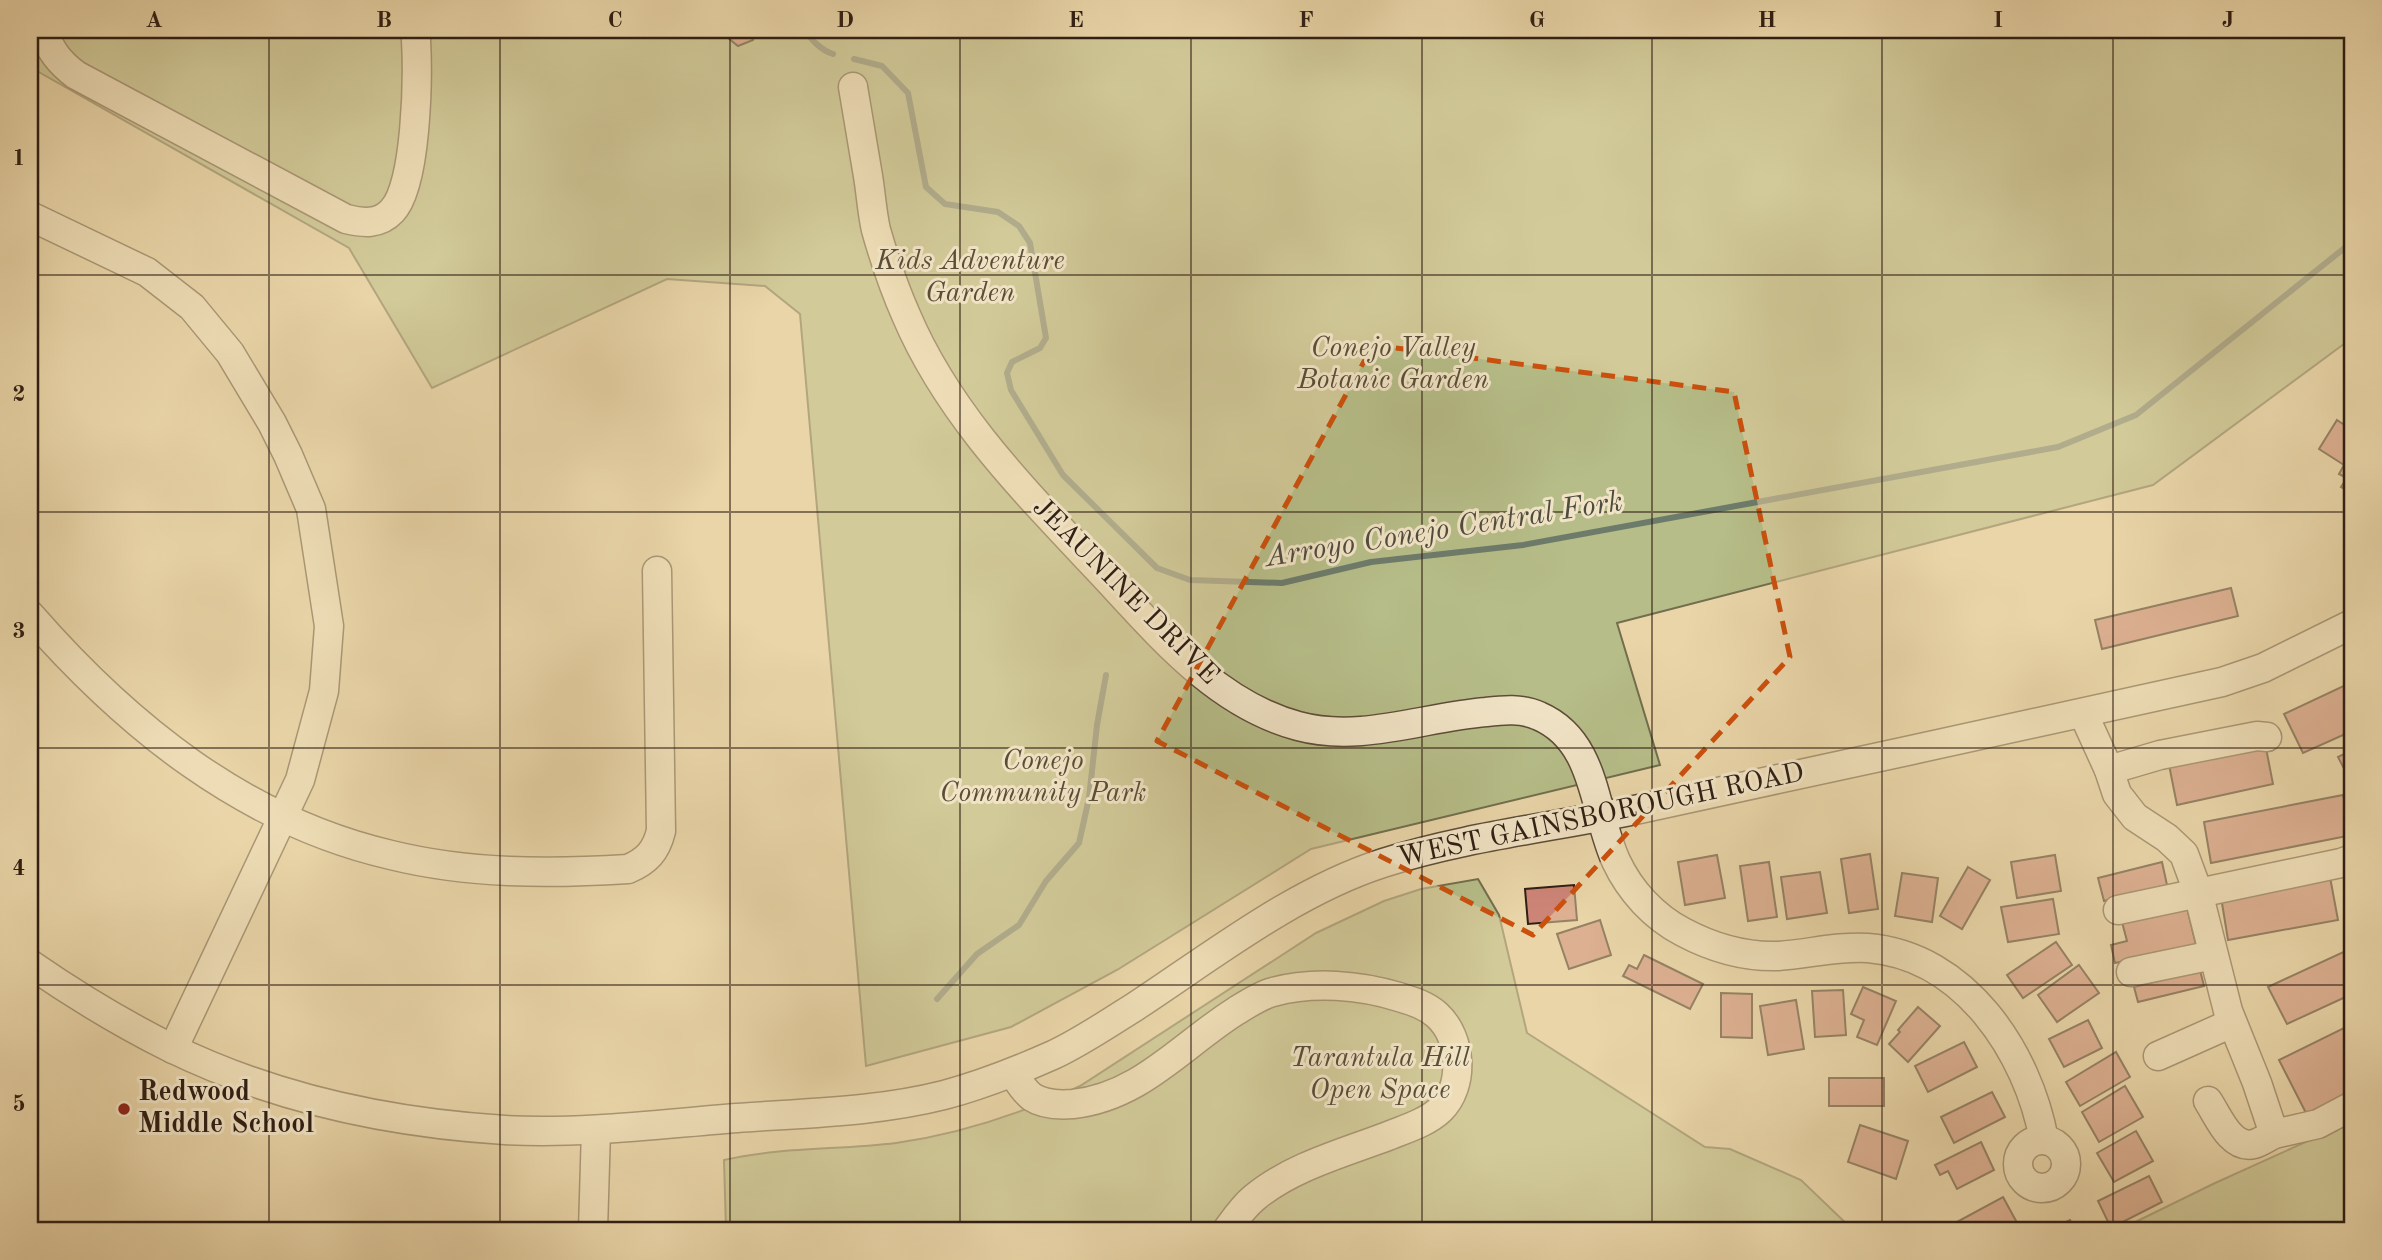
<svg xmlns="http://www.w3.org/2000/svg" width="2382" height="1260" font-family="'Old Standard TT',serif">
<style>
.green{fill:#b6bd88;stroke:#726e4e;stroke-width:2}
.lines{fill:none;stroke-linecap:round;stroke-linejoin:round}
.stream{stroke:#6d7b6b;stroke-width:6}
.building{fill:#cc8476;stroke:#2f1e13;stroke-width:2}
.minor-casing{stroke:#5e4c38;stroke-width:31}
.minor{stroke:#f1e4c6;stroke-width:28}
.marked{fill:none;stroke:#cc500d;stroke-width:5;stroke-dasharray:14 9;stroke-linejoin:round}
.grid{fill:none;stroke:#2f1e13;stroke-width:2;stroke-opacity:0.55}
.poi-dot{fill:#8f2418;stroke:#f1e4c6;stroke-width:2.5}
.labels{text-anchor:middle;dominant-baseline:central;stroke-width:6;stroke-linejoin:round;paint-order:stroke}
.park-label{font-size:28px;font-style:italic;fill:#584e36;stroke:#f1e4c6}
.street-label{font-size:28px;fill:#2f1e13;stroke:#f1e4c6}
.poi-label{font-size:28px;font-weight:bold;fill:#2f1e13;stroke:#f1e4c6;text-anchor:start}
.water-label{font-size:30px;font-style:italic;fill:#4e4c3f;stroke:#f1e4c6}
.neatline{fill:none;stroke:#2f1e13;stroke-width:2.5}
.grid-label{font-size:23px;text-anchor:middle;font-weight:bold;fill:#2f1e13}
</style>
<rect width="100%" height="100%" fill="#e9d5a8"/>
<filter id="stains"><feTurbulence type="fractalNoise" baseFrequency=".00286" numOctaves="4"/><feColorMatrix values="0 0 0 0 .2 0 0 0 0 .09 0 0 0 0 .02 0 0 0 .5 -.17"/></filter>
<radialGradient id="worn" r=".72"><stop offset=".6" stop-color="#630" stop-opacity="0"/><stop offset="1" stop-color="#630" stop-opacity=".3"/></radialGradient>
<g class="green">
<path d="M 30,30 L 2352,30 L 2352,338 L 2153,485 L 1617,623 L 1660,765 L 1311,849 L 1117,970 L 1011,1027 L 866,1066 L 800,314 L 765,286 L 667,279 L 432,388 L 349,248 L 30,67 Z"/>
<path d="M 1478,879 L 1499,915 L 1527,1033 L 1705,1147 L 1730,1149 L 1801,1180 L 1853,1230 L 726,1230 L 724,1160 C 780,1147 839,1150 896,1143 C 959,1134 1023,1113 1080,1086 L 1316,933 L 1384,901 L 1421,889 Z"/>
<path d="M 2352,1121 L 2352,1230 L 2119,1230 L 2213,1184 Z"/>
</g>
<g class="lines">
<g class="stream">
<path d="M 806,30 C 810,40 823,51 833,54"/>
<path d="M 854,59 L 882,66 L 908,93 L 926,187 L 945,204 L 998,212 L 1019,226 L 1030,243 L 1046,338 L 1040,348 L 1012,362 L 1007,373 L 1011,390 L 1063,475 L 1157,568 L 1190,580 L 1282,583 L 1371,562 L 1523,545 L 2058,447 L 2136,415 L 2352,242"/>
<path d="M 937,999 L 977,954 L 1019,925 L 1046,881 L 1079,843 L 1089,798 L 1097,725 L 1106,675"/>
</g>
</g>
<g class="building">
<path d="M 723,30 L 756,30 L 753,40 L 738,46 L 723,34 Z"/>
<path d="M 2337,420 L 2352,430 L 2352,494 L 2341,487 L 2347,478 L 2339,474 L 2344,465 L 2319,449 Z"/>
<path d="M 2231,588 L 2238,616 L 2102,649 L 2095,620 Z"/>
<path d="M 2352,682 L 2352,731 L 2303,753 L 2284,714 Z"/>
<path d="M 2265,743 L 2273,784 L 2177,805 L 2169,765 Z"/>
<path d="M 2352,750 L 2352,784 L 2338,757 Z"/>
<path d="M 2343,795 L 2352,835 L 2211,863 L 2204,822 Z"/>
<path d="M 1870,854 L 1878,909 L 1849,913 L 1841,859 Z"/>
<path d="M 1717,855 L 1725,898 L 1685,905 L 1678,862 Z"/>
<path d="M 2055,855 L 2061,891 L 2017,898 L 2011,862 Z"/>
<path d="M 1769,862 L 1777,917 L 1748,921 L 1740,866 Z"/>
<path d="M 2162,862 L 2167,885 L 2104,901 L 2098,878 Z"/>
<path d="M 1968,867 L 1990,880 L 1962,929 L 1940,916 Z"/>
<path d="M 1820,872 L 1827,913 L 1787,919 L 1781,877 Z"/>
<path d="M 1902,873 L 1938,878 L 1932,922 L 1895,916 Z"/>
<path d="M 2330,877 L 2338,920 L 2228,940 L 2221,897 Z"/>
<path d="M 1574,885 L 1577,920 L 1528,924 L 1525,889 Z"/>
<path d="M 2053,899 L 2059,934 L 2008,942 L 2001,907 Z"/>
<path d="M 2187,908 L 2196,945 L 2115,963 L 2111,945 L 2127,941 L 2122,922 Z"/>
<path d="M 1600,920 L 1611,955 L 1569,969 L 1557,934 Z"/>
<path d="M 2056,942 L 2072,965 L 2023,998 L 2007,975 Z"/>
<path d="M 2352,948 L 2352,994 L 2287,1024 L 2268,987 Z"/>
<path d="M 1644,955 L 1703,984 L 1690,1009 L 1623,976 L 1629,965 L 1637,969 Z"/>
<path d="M 2079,965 L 2099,993 L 2057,1022 L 2038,995 Z"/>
<path d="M 2200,970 L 2204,986 L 2138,1002 L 2134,987 Z"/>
<path d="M 1863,987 L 1896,1001 L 1877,1045 L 1857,1037 L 1864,1020 L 1851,1014 Z"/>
<path d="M 1843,990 L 1846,1035 L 1815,1037 L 1812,991 Z"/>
<path d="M 1721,993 L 1752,994 L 1752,1038 L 1721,1037 Z"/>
<path d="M 1796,1000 L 1804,1049 L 1768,1055 L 1760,1006 Z"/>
<path d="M 1918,1007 L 1940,1026 L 1908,1062 L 1889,1044 L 1900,1032 L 1898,1030 Z"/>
<path d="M 2088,1020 L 2102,1048 L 2064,1067 L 2049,1039 Z"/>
<path d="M 2352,1024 L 2352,1093 L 2307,1115 L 2279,1060 Z"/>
<path d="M 1964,1042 L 1977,1067 L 1928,1092 L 1915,1066 Z"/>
<path d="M 2116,1052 L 2130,1077 L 2080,1106 L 2066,1082 Z"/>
<rect x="1829" y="1078" width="55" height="28"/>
<path d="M 2125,1086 L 2143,1117 L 2099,1142 L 2082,1112 Z"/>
<path d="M 1992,1092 L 2005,1117 L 1954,1143 L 1941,1117 Z"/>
<path d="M 1860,1125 L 1908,1141 L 1896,1179 L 1848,1162 Z"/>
<path d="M 2136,1131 L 2153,1161 L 2114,1182 L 2097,1153 Z"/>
<path d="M 1981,1142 L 1994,1170 L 1957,1189 L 1948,1171 L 1940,1175 L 1935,1165 Z"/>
<path d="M 2149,1176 L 2162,1202 L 2111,1228 L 2098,1201 Z"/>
<path d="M 2003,1197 L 2021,1230 L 1958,1230 L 1955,1223 Z"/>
<path d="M 2070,1220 L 2075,1230 L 2049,1230 Z"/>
</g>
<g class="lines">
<g class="minor-casing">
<g id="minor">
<path d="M 44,30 C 49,50 60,63 76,75 L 346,219 C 363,223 379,225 392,211 C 417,186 418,76 416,40"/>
<path d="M 853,87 C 858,117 863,147 868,176 C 871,194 872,213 876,230 C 884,258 894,288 906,315 C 948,414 1023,489 1095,566 C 1154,628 1212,703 1298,726 C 1360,743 1424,717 1486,712 C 1503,710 1522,708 1539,716 C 1597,741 1593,811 1616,861 C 1630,891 1654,917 1683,932 C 1713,948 1745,957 1778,956 C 1809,954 1837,946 1868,948 C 1965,956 2028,1052 2044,1140"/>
<path d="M 30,216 L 147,272 L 192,307 L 230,353 L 272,423 L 288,455 L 311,509 L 329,626 L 324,691 L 300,780 L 173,1049"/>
<path d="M 30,615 C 127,726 244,821 391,855 C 468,874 549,874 628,869 C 647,861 656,851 661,831 L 657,571"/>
<path d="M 2083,713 L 2109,770 L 2117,794 L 2135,817 L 2167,838 L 2184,854 L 2198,892 L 2228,1011 L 2257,1083 L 2274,1134 L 2318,1124 L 2352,1106"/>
<path d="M 2109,770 L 2160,755 L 2257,736 L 2267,737"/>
<path d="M 2118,910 L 2341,863 L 2352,859"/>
<path d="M 30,964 C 75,995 121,1023 169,1047 C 273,1098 391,1123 505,1130 C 583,1134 660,1124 737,1118 C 806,1113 877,1112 944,1095 C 982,1085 1017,1071 1053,1055 C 1081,1042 1107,1024 1133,1008 C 1211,957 1293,892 1383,863 C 1467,836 1557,827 1644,808 C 1837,766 2029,725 2222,682 L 2263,668 L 2352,624"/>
<path d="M 2131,972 L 2213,955"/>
<path d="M 2158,1056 L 2232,1023"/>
<path d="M 1013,1073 C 1018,1081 1024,1091 1032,1097 C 1044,1105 1060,1105 1073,1104 C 1140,1097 1182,1045 1236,1011 C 1247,1004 1261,995 1273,992 C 1313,981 1360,985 1399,997 C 1412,1001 1426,1005 1437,1015 C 1462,1038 1465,1086 1440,1110 C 1426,1123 1405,1129 1388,1136 C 1343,1153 1291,1167 1254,1198 C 1243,1207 1235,1219 1227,1230"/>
<path d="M 2208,1101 C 2218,1116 2231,1150 2254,1144 C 2261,1142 2268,1137 2274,1134"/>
<circle cx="2042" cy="1164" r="24"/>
<path d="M 593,1230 L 596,1130"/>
</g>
</g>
<use href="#minor" class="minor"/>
</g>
<path d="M0 0H2382V1260H0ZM 1373,345 L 1734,392 L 1790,657 L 1533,935 L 1157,741 Z" fill="#e9d5a8" fill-opacity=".55" fill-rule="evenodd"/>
<path class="marked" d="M 1373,345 L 1734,392 L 1790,657 L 1533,935 L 1157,741 Z"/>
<path class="grid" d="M 269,30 L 269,1230M 500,30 L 500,1230M 730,30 L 730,1230M 960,30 L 960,1230M 1191,30 L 1191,1230M 1422,30 L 1422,1230M 1652,30 L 1652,1230M 1882,30 L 1882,1230M 2113,30 L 2113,1230M 30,275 L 2352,275M 30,512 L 2352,512M 30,748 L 2352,748M 30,985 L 2352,985"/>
<circle class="poi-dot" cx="124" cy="1109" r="7"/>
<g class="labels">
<g class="park-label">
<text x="970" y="262">Kids Adventure<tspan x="970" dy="32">Garden</tspan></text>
<text x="1393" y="349">Conejo Valley<tspan x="1393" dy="32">Botanic Garden</tspan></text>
<text x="1043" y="762">Conejo<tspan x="1043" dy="32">Community Park</tspan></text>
<text x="1380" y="1059">Tarantula Hill<tspan x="1380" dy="32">Open Space</tspan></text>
</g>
<g class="street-label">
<text transform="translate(1125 592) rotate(45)">JEAUNINE DRIVE</text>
<text transform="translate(1601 816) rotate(-12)">WEST GAINSBOROUGH ROAD</text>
</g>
<g class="poi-label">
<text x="138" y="1093">Redwood<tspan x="138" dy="32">Middle School</tspan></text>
</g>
<g class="water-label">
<text transform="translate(1444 530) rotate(-9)">Arroyo Conejo Central Fork</text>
</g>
</g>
<rect width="2382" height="1260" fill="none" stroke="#e9d5a8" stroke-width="77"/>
<rect x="38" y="38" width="2306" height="1184" class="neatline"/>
<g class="grid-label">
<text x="154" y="27">A</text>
<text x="384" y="27">B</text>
<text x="615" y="27">C</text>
<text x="845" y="27">D</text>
<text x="1076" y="27">E</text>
<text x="1306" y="27">F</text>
<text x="1537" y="27">G</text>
<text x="1767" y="27">H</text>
<text x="1998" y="27">I</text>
<text x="2228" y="27">J</text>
<text x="19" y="165">1</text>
<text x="19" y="401">2</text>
<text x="19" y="638">3</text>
<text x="19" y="875">4</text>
<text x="19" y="1111">5</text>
</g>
<rect width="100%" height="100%" filter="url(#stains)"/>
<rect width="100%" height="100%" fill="url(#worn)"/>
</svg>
